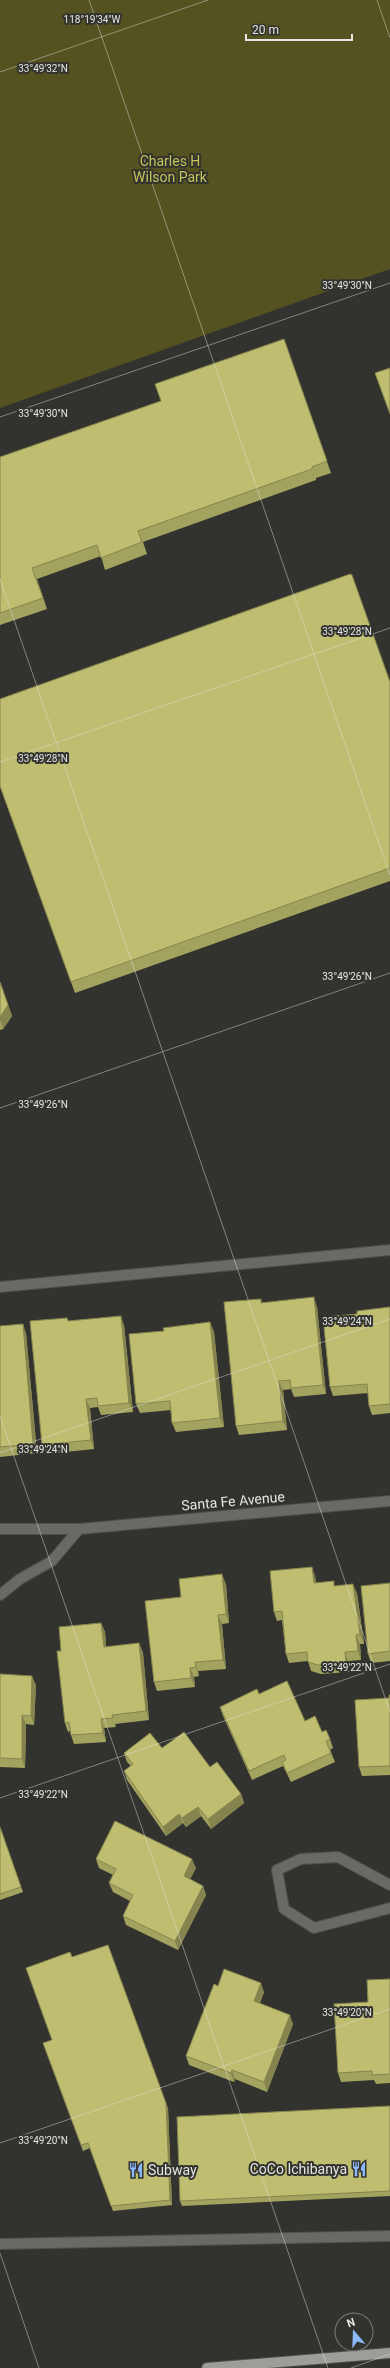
<svg xmlns="http://www.w3.org/2000/svg" width="390" height="2368" font-family="Roboto,sans-serif">
<style>
.green{fill:#535220}
.lines{fill:none;stroke-linecap:round;stroke-linejoin:round}
.minor-casing{stroke:#4f4f4b;stroke-width:12}
.major-casing{stroke:#4f4f4b;stroke-width:12}
.minor{stroke:#696966;stroke-width:10}
.major{stroke:#9e9e99;stroke-width:10}
.wall{fill:#a3a360}
.shaded-wall{fill:#85844e}
.building{fill:#bebd70;stroke:#85844e}
.ticks{fill:none;stroke:#e5e5e2;stroke-width:1;stroke-opacity:0.45}
.labels{text-anchor:middle;dominant-baseline:central;stroke-width:4;stroke-linejoin:round;paint-order:stroke}
.park-label{font-size:14px;fill:#c6c45a;stroke:#32332e}
.street-label{font-size:14px;fill:#e5e5e2;stroke:#32332e}
.poi-label{font-size:14px;fill:#e5e5e2;stroke:#32332e;text-anchor:end}
.ticks-label{font-size:10px;text-anchor:middle;fill:#e5e5e2;stroke:#32332e;stroke-width:4;stroke-linejoin:round;paint-order:stroke}
</style>
<rect width="100%" height="100%" fill="#32332e"/>
<path class="green" d="M 0,0 L 390,0 L 390,269 L 0,408 Z"/>
<g class="lines">
<g class="minor-casing">
<g id="minor">
<path d="M 0,1287 L 390,1250"/>
<path d="M 0,1529 L 79,1529 L 390,1501"/>
<path d="M 0,1595 L 20,1579 L 52,1561 L 79,1529"/>
<path d="M 390,1885 L 338,1857 L 301,1859 L 277,1870 L 284,1909 L 314,1928 L 390,1908"/>
<path d="M 0,2244 L 390,2236"/>
</g>
</g>
<g class="major-casing">
<path id="major" d="M 207,2368 L 390,2353"/>
</g>
<use href="#minor" class="minor"/>
<use href="#major" class="major"/>
</g>
<g class="wall">
<path d="M 284,339 L 331,473 L 316,478 L 316,480 L 143,542 L 147,554 L 105,570 L 101,556 L 37,579 L 47,609 L 0,625 L 0,457 L 161,401 Z"/>
<path d="M 390,682 L 390,881 L 75,993 L 0,786 Z"/>
<path d="M 0,982 L 12,1016 L 3,1029 L 0,1030 Z"/>
<path d="M 262,1302 L 317,1307 L 326,1394 L 294,1397 L 291,1389 L 283,1390 L 287,1430 L 239,1435 L 236,1426 Z"/>
<path d="M 390,1307 L 390,1413 L 372,1415 L 369,1406 L 368,1393 L 333,1396 L 330,1387 L 357,1314 Z"/>
<path d="M 67,1318 L 68,1321 L 124,1325 L 133,1412 L 101,1415 L 98,1407 L 90,1408 L 94,1449 L 46,1454 L 42,1445 Z"/>
<path d="M 210,1322 L 214,1332 L 224,1427 L 176,1432 L 172,1423 L 171,1410 L 140,1413 L 136,1404 L 164,1331 Z"/>
<path d="M 0,1326 L 26,1333 L 37,1453 L 0,1457 Z"/>
<path d="M 315,1576 L 316,1583 L 335,1586 L 357,1593 L 364,1644 L 360,1644 L 361,1660 L 348,1661 L 349,1672 L 321,1674 L 311,1671 L 308,1661 L 289,1663 L 286,1654 L 282,1620 L 277,1621 L 274,1612 Z"/>
<path d="M 390,1583 L 390,1661 L 371,1663 L 368,1654 Z"/>
<path d="M 226,1584 L 229,1623 L 222,1624 L 226,1669 L 198,1671 L 199,1676 L 194,1677 L 195,1687 L 157,1691 L 154,1682 L 181,1597 Z"/>
<path d="M 101,1623 L 105,1632 L 106,1647 L 139,1643 L 143,1653 L 149,1720 L 115,1724 L 116,1727 L 104,1728 L 106,1742 L 74,1744 L 71,1735 L 70,1731 L 68,1732 L 65,1723 L 61,1651 Z"/>
<path d="M 0,1674 L 36,1685 L 34,1725 L 26,1724 L 25,1768 L 0,1767 Z"/>
<path d="M 259,1694 L 305,1721 L 322,1732 L 330,1739 L 333,1748 L 330,1750 L 335,1762 L 291,1782 L 283,1766 L 252,1780 L 223,1716 L 220,1707 Z"/>
<path d="M 390,1695 L 390,1775 L 362,1776 L 359,1767 L 389,1698 Z"/>
<path d="M 162,1748 L 210,1767 L 241,1794 L 244,1803 L 211,1829 L 201,1816 L 186,1827 L 183,1823 L 166,1836 L 127,1780 L 124,1771 L 131,1766 L 127,1762 L 124,1753 Z"/>
<path d="M 0,1827 L 23,1892 L 0,1900 Z"/>
<path d="M 96,1859 L 196,1868 L 190,1879 L 203,1886 L 206,1895 L 178,1950 L 126,1925 L 123,1916 L 130,1901 L 113,1892 L 109,1883 L 113,1875 L 99,1868 Z"/>
<path d="M 72,1957 L 168,2108 L 172,2205 L 113,2211 L 90,2148 L 83,2151 L 43,2043 L 52,2040 Z"/>
<path d="M 390,1979 L 390,2083 L 376,2084 L 374,2080 L 341,2082 L 338,2073 L 368,2002 Z"/>
<path d="M 218,1986 L 264,1992 L 260,2003 L 293,2024 L 267,2092 L 235,2079 L 234,2082 L 189,2065 L 186,2056 Z"/>
<path d="M 390,2106 L 390,2196 L 182,2206 L 180,2201 Z"/>
</g>
<g class="shaded-wall">
<path d="M 0,982 L 12,1016 L 3,1029 L 0,1020 Z"/>
<path d="M 314,1297 L 317,1307 L 326,1394 L 323,1385 Z"/>
<path d="M 121,1316 L 124,1325 L 133,1412 L 129,1403 Z"/>
<path d="M 210,1322 L 214,1332 L 224,1427 L 220,1418 Z"/>
<path d="M 23,1324 L 26,1333 L 37,1453 L 33,1444 Z"/>
<path d="M 279,1381 L 283,1390 L 287,1430 L 283,1421 Z"/>
<path d="M 86,1399 L 90,1408 L 94,1449 L 91,1440 Z"/>
<path d="M 312,1567 L 315,1576 L 317,1592 L 314,1583 Z"/>
<path d="M 222,1574 L 226,1584 L 229,1623 L 226,1614 Z"/>
<path d="M 353,1584 L 357,1593 L 364,1644 L 360,1634 Z"/>
<path d="M 218,1615 L 222,1624 L 226,1669 L 223,1660 Z"/>
<path d="M 101,1623 L 105,1632 L 107,1656 L 104,1647 Z"/>
<path d="M 356,1635 L 360,1644 L 361,1660 L 358,1651 Z"/>
<path d="M 139,1643 L 143,1653 L 149,1720 L 146,1711 Z"/>
<path d="M 345,1652 L 348,1661 L 349,1672 L 346,1663 Z"/>
<path d="M 195,1662 L 198,1671 L 199,1676 L 196,1667 Z"/>
<path d="M 190,1668 L 194,1677 L 195,1687 L 191,1678 Z"/>
<path d="M 32,1676 L 36,1685 L 34,1725 L 31,1716 Z"/>
<path d="M 22,1715 L 26,1724 L 25,1768 L 22,1759 Z"/>
<path d="M 101,1719 L 104,1728 L 106,1742 L 103,1733 Z"/>
<path d="M 241,1794 L 244,1803 L 211,1829 L 208,1819 Z"/>
<path d="M 198,1807 L 201,1816 L 186,1827 L 182,1818 Z"/>
<path d="M 179,1814 L 183,1823 L 166,1836 L 163,1827 Z"/>
<path d="M 192,1859 L 196,1868 L 187,1885 L 184,1876 Z"/>
<path d="M 203,1886 L 206,1895 L 178,1950 L 175,1941 Z"/>
<path d="M 261,1983 L 264,1992 L 257,2010 L 254,2001 Z"/>
<path d="M 290,2015 L 293,2024 L 267,2092 L 264,2082 Z"/>
<path d="M 232,2070 L 235,2079 L 234,2082 L 231,2073 Z"/>
<path d="M 166,2103 L 168,2108 L 172,2205 L 170,2200 Z"/>
</g>
<g class="building">
<path d="M 284,339 L 327,461 L 312,467 L 312,469 L 138,531 L 142,542 L 101,558 L 97,545 L 32,568 L 43,598 L 0,613 L 0,457 L 161,401 L 155,384 Z"/>
<path d="M 390,368 L 390,414 L 375,373 Z"/>
<path d="M 350,574 L 352,575 L 390,682 L 390,868 L 71,982 L 0,786 L 0,699 Z"/>
<path d="M 0,982 L 8,1005 L 0,1017 Z"/>
<path d="M 314,1297 L 323,1385 L 291,1388 L 290,1380 L 279,1381 L 283,1421 L 236,1426 L 224,1302 L 261,1299 L 261,1303 Z"/>
<path d="M 390,1307 L 390,1404 L 369,1406 L 367,1384 L 330,1387 L 323,1317 L 357,1314 L 357,1311 Z"/>
<path d="M 121,1316 L 129,1403 L 98,1406 L 97,1398 L 86,1399 L 91,1440 L 42,1445 L 30,1321 L 67,1318 L 68,1321 Z"/>
<path d="M 210,1322 L 220,1418 L 172,1423 L 170,1401 L 136,1404 L 129,1334 L 164,1331 L 163,1328 Z"/>
<path d="M 23,1324 L 33,1444 L 0,1447 L 0,1326 Z"/>
<path d="M 312,1567 L 314,1583 L 334,1581 L 334,1586 L 353,1584 L 360,1634 L 356,1635 L 358,1651 L 345,1652 L 346,1663 L 318,1665 L 308,1662 L 307,1652 L 286,1654 L 282,1611 L 274,1612 L 270,1571 Z"/>
<path d="M 222,1574 L 226,1614 L 218,1615 L 223,1660 L 195,1662 L 196,1667 L 190,1668 L 191,1678 L 154,1682 L 145,1601 L 181,1597 L 179,1579 Z"/>
<path d="M 390,1583 L 390,1651 L 368,1654 L 361,1586 Z"/>
<path d="M 101,1623 L 104,1647 L 139,1643 L 146,1711 L 112,1715 L 113,1718 L 101,1719 L 103,1733 L 71,1735 L 69,1722 L 65,1723 L 57,1651 L 61,1651 L 59,1627 Z"/>
<path d="M 0,1674 L 32,1676 L 31,1716 L 22,1715 L 22,1759 L 0,1758 Z"/>
<path d="M 287,1681 L 305,1721 L 315,1716 L 322,1732 L 326,1730 L 330,1739 L 326,1741 L 331,1753 L 287,1773 L 282,1762 L 286,1760 L 284,1755 L 249,1771 L 220,1707 L 257,1689 L 259,1694 Z"/>
<path d="M 389,1695 L 390,1695 L 390,1766 L 359,1767 L 355,1700 L 389,1698 Z"/>
<path d="M 184,1732 L 210,1767 L 217,1762 L 241,1794 L 208,1819 L 198,1807 L 182,1818 L 179,1814 L 163,1827 L 124,1771 L 133,1764 L 124,1753 L 150,1733 L 162,1748 Z"/>
<path d="M 115,1821 L 192,1859 L 184,1876 L 203,1886 L 175,1941 L 123,1916 L 133,1895 L 109,1883 L 116,1869 L 96,1859 Z"/>
<path d="M 0,1827 L 21,1887 L 0,1894 Z"/>
<path d="M 108,1945 L 166,2103 L 170,2200 L 111,2206 L 88,2143 L 81,2145 L 43,2043 L 52,2040 L 26,1968 L 70,1952 L 72,1957 Z"/>
<path d="M 224,1969 L 261,1983 L 254,2001 L 290,2015 L 264,2082 L 232,2070 L 231,2073 L 186,2056 L 214,1984 L 218,1986 Z"/>
<path d="M 390,1979 L 390,2074 L 372,2075 L 372,2071 L 338,2073 L 334,2004 L 368,2002 L 367,1980 Z"/>
<path d="M 390,2106 L 390,2191 L 180,2201 L 177,2117 Z"/>
</g>
<path class="ticks" d="M 89,0 L 390,875M 377,0 L 390,38M 0,72 L 208,0M 0,417 L 390,283M 0,579 L 390,1712M 0,762 L 390,628M 0,1108 L 390,973M 0,1416 L 328,2368M 0,1453 L 390,1319M 0,1798 L 390,1664M 0,2143 L 390,2009M 0,2253 L 39,2368M 351,2368 L 390,2354"/>
<defs>
<g id="restaurant-bare" transform="scale(1.2)"><path d="M-5-6h1v4h1v-4h1v4h1v-4h1v5L-1.5 .5V6h-2V.5L-5-1ZM5-6V6H3V1.5H1.5Q1.5-4 5-6Z" fill="#8cb9fc" stroke="#32332e" stroke-width="2.5" paint-order="stroke"/></g>
</defs>
<g fill-rule="evenodd">
<use href="#restaurant-bare" x="359" y="2169"/>
<use href="#restaurant-bare" x="136" y="2170"/>
</g>
<g class="labels">
<g class="park-label">
<text x="170" y="161">Charles H<tspan x="170" dy="16">Wilson Park</tspan></text>
</g>
<g class="street-label">
<text transform="translate(233 1501) rotate(-5)">Santa Fe Avenue</text>
</g>
<g class="poi-label">
<text x="347" y="2169">CoCo Ichibanya</text>
<text x="148" y="2170" text-anchor="start">Subway</text>
</g>
</g>
<g class="ticks-label">
<text x="92" y="23">118°19'34"W</text>
<text x="43" y="72">33°49'32"N</text>
<text x="347" y="289">33°49'30"N</text>
<text x="43" y="417">33°49'30"N</text>
<text x="347" y="635">33°49'28"N</text>
<text x="43" y="762">33°49'28"N</text>
<text x="347" y="980">33°49'26"N</text>
<text x="43" y="1108">33°49'26"N</text>
<text x="347" y="1325">33°49'24"N</text>
<text x="43" y="1453">33°49'24"N</text>
<text x="347" y="1671">33°49'22"N</text>
<text x="43" y="1798">33°49'22"N</text>
<text x="347" y="2016">33°49'20"N</text>
<text x="43" y="2144">33°49'20"N</text>
</g>
<g transform="translate(354 2332) rotate(341)"><circle r="19" fill="#32332e" stroke="#7a7a76"/>
<path d="M0-3L7 15L0 10L-7 15Z" fill="#8cb9fc"/>
<text y="-6" font-size="11" font-weight="bold" text-anchor="middle" fill="#e5e5e2">N</text>
</g>
<path d="M246 34v6h106v-6" fill="none" stroke="#e5e5e2" stroke-width="2"/>
<text x="252" y="34" font-size="12" fill="#e5e5e2" stroke="#32332e" stroke-width="3" paint-order="stroke">20 m</text>
</svg>
